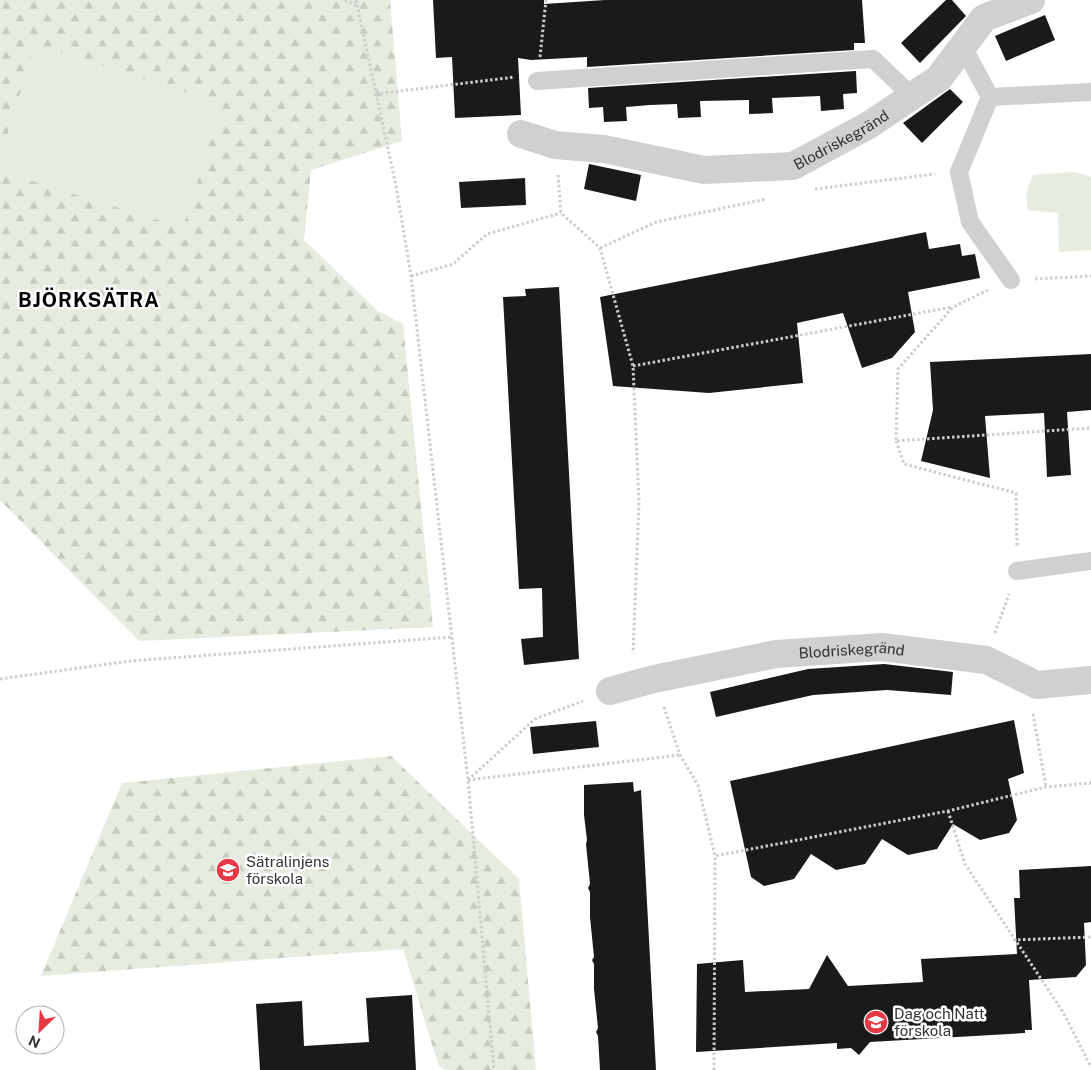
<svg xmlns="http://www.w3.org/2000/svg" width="1091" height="1070" font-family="'Public Sans',sans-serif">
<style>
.forest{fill:url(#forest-firs)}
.green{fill:#e6ecdf}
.building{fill:#1a1a1a}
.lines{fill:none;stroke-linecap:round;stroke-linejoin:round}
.path{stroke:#cdcdcd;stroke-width:3;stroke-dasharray:2.5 2.5;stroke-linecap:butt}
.service{stroke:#d0d0d0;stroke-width:18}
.minor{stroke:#d0d0d0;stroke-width:28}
.labels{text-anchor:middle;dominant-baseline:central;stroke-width:5;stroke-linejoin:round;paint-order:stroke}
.street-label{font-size:15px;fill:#333;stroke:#fff}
.poi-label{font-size:15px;fill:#333;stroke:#fff;text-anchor:start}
.district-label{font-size:20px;font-weight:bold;letter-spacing:1px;fill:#000;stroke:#fff}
</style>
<defs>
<pattern id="forest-firs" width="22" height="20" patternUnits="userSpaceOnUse" patternTransform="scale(1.25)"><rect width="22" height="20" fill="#e6ecdf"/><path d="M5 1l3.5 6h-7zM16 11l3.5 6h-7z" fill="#c6cbc0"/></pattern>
</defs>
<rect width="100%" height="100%" fill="#fff"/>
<g class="forest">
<path d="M 0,0 L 390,0 L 402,141 L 311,170 L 304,240 L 378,311 L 403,324 L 433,627 L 139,641 L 0,500 Z"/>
<path d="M 391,756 L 519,879 L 536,1070 L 446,1070 L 439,1067 L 403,949 L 41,976 L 122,783 Z"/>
</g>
<g class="green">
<path d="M 35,45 L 222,103 L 183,228 L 0,171 L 0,158 Z"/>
<path d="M 1073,172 L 1089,176 L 1091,178 L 1091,250 L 1059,252 L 1058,213 L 1028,210 L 1026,194 L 1033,175 Z"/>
</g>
<g class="building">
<path d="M 433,0 L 544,0 L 544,4 L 605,0 L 862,0 L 865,43 L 854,43 L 854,50 L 587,67 L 587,57 L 531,60 L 518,58 L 521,115 L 455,118 L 452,57 L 436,58 Z"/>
<path d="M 946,0 L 952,0 L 966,16 L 920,63 L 901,43 Z"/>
<path d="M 1045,15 L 1055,40 L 1006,61 L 995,36 Z"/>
<path d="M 856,71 L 857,93 L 843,94 L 844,109 L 821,111 L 820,96 L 772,98 L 773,113 L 749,114 L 749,100 L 700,101 L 701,117 L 678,118 L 677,104 L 650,105 L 626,107 L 627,121 L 604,122 L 603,107 L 589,108 L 588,88 Z"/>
<path d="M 950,89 L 963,102 L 922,143 L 903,123 Z"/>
<path d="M 589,164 L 641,175 L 636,201 L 584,189 Z"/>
<path d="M 525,178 L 526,205 L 461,208 L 459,182 Z"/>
<path d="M 926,232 L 929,249 L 960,244 L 962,256 L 975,254 L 980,278 L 908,292 L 915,332 L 892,358 L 862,368 L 843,313 L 797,323 L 803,383 L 709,393 L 613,386 L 600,297 Z"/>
<path d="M 559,287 L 579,659 L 524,665 L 521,639 L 543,637 L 542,588 L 519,589 L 503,297 L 526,296 L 525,289 Z"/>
<path d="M 1091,354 L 1091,410 L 1067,412 L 1071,475 L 1047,477 L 1044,413 L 985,416 L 990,478 L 921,461 L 933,410 L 930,362 Z"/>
<path d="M 884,664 L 953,672 L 951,695 L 887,690 L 813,695 L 716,717 L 710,692 L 808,669 Z"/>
<path d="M 1014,720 L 1024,773 L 1008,779 L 1017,820 L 1009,833 L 980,840 L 953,824 L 937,849 L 908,855 L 882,839 L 865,864 L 836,870 L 811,854 L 794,879 L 764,886 L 751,877 L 730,781 Z"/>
<path d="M 596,721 L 599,747 L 533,754 L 530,727 Z"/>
<path d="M 633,782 L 634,792 L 641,790 L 656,1070 L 600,1070 L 598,1036 L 596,1032 L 598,1028 L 594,989 L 594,964 L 592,960 L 594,957 L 590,917 L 590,892 L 588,888 L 590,884 L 586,844 L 587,840 L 584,815 L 584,785 Z"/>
<path d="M 1091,866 L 1091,922 L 1084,923 L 1086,965 L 1076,977 L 1029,980 L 1032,1030 L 1025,1030 L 1025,1033 L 870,1042 L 859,1055 L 851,1048 L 837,1049 L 837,1043 L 696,1052 L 697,964 L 743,960 L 745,992 L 809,989 L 827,955 L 848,986 L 923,982 L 921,959 L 1017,954 L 1014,898 L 1020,898 L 1019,870 Z"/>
<path d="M 412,995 L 416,1070 L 260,1070 L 256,1004 L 302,1001 L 304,1046 L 369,1042 L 366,998 Z"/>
</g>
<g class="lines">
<g class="path">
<path d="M 345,0 L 356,5"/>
<path d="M 356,0 L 396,186 L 411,276 L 468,780 L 494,1070"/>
<path d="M 540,57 L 546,0"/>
<path d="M 376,94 L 515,77"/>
<path d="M 558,175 L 561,213 L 600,248 L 633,366 L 639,502 L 633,653"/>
<path d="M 815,189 L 935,174"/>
<path d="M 600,248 L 656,222 L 767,199"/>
<path d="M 411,276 L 453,264 L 487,234 L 561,213"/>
<path d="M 1035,279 L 1091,276"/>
<path d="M 988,290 L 953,307 L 898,369 L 896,441 L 1091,428"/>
<path d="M 633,366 L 952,307"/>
<path d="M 896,441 L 904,464 L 1016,493 L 1017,547"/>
<path d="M 995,633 L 1009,594"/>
<path d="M 0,679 L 130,661 L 452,637"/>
<path d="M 664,707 L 680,755 L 698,785 L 715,856 L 948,811 L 1046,787 L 1091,783"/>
<path d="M 1033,714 L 1046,787"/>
<path d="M 468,780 L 680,755"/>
<path d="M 468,780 L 535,719 L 583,701"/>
<path d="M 948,811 L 965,864 L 1063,1012 L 1091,1067"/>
<path d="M 1013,940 L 1091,937"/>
<path d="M 714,1070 L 715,856"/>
</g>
<g class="service">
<path d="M 963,47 L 990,97 L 1091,92"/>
<path d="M 537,81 L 873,59 L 912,96"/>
<path d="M 990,97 L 959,172 L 970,222 L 1011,280"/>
<path d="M 1017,571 L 1091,561"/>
</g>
<g class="minor">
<path id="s1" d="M 521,134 L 555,145 L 604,149 L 704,170 L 793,166 L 869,125 L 939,78 L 984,18 L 1031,0"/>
<path id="s2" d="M 610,691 L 654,679 L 776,654 L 882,647 L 986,660 L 1037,685 L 1091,680"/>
</g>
</g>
<defs>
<g id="school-disc" transform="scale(1.25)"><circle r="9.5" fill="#e63946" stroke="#fff"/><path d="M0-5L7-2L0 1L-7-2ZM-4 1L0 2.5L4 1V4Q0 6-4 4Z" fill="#fff"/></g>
</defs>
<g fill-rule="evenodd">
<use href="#school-disc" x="228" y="870"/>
<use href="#school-disc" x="876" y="1022"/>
</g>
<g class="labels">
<g class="street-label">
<text stroke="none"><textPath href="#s1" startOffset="331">Blodriskegränd</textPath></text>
<text stroke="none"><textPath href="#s2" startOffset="246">Blodriskegränd</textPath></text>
</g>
<g class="poi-label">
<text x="246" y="861">Sätralinjens<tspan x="246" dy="17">förskola</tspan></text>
<text x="894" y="1013">Dag och Natt<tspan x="894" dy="17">förskola</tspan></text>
</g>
<g class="district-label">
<text x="89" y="300">BJÖRKSÄTRA</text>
</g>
</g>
<g transform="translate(40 1030) rotate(205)"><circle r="24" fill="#ffffff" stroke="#adadad"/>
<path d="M0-4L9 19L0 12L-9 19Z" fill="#e63946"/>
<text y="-8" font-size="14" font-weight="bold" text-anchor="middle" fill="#333333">N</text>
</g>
</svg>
